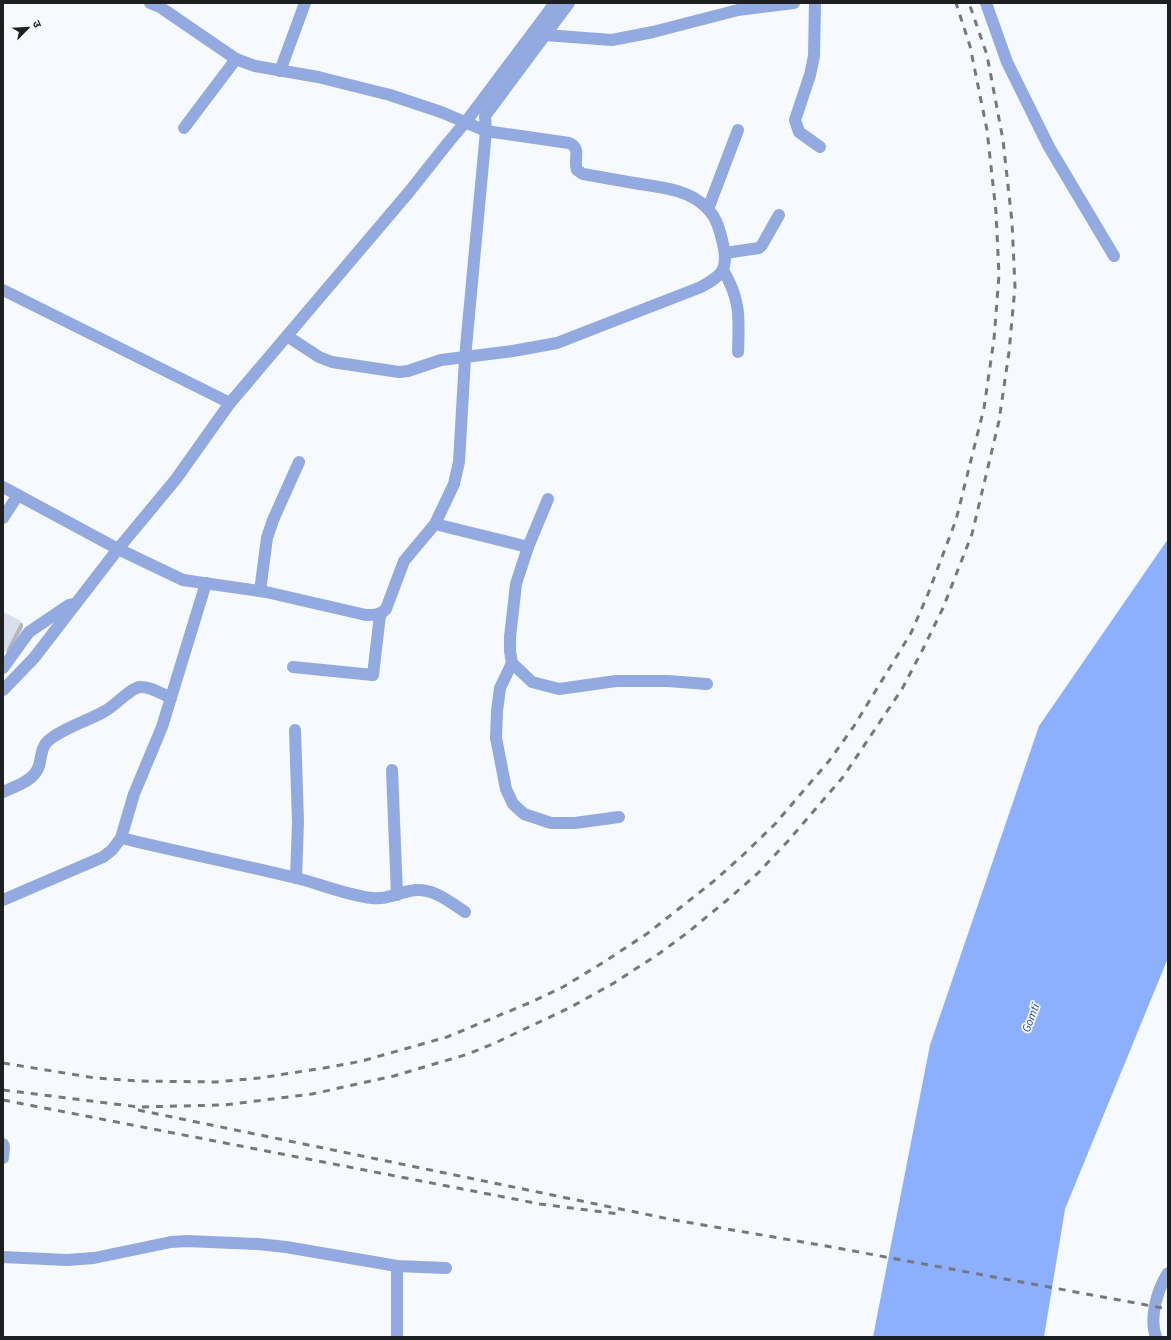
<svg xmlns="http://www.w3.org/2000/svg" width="1171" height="1340" font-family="'Source Sans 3','Noto Sans Devanagari',sans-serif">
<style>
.water{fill:#8cafff}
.building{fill:#d8e0f0;filter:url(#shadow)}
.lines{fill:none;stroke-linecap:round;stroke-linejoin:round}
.minor{stroke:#92aadf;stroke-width:12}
.rail{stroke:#76787b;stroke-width:3;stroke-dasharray:7 7;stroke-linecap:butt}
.minor-bridge{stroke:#92aadf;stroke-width:12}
.labels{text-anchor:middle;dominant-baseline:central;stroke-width:3.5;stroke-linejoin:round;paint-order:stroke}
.water-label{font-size:12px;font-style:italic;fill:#2b4da7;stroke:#f6f9fe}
</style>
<defs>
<filter id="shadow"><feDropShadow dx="3.5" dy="3.5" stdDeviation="0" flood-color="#0004"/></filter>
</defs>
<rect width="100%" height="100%" fill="#f6f9fe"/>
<path class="water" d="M 1168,539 L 1168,958 L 1065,1209 L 1044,1337 L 873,1337 L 930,1045 L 1039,726 Z"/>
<path class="building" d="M 3,612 L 21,621 L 3,656 Z"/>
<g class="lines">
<g class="minor">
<path d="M 150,3 L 160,7 L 236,59 L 255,66 L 318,77 L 390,95 L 441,112 L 486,131 L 569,143 C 582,148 573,160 577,170 L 583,174 C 600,177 617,180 634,183 C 659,187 689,189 707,208 C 717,218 720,231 723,244 C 729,270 722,275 701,287 L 557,343 L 513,351 L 441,360 L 408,371 L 399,372 L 332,362 L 319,357 L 287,336"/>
<path d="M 815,3 L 814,56 L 810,75 L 795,120 L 799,132 L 820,147"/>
<path d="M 986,3 L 1007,62 L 1049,147 L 1114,256"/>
<path d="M 545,35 L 612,40 L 653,32 L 738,10 L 794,3"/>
<path d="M 280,71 L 305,3"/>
<path d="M 184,128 L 236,59"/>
<path d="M 708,209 L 738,130"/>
<path d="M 725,253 L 759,248 L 762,245 L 779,215"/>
<path d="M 723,270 C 741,300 739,318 738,352"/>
<path d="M 3,290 L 230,403"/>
<path d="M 3,487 L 118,549 L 183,580 L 266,592 L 366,615 C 374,615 380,615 386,609 L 404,561 L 435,524 L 454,484 L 459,462 L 465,358 L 486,131 L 485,116 L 569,3"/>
<path d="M 548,499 L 528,547 L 516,584 L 510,637 L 510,651 L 512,663 L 532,682 L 559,689 L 616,681 L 668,681 L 707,684"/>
<path d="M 3,518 L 18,495"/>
<path d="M 435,524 L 528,547"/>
<path d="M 260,591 L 267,538 L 273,520 L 299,462"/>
<path d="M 512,663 L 500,688 L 497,711 L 496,738 L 506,789 L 513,804 L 524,814 L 551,823 L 575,823 L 619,817"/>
<path d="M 293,667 L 373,675 L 380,615 L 382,613"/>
<path d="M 3,668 L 29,632 L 69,605 L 73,604"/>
<path d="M 3,690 L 34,658 L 118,549 L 176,479 L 230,403 L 409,192 L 447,144"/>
<path d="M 295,730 L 298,822 L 296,878"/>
<path d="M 392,770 L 397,895"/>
<path d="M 3,792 C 16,786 34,781 39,766 C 41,759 41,749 46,743 C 56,731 90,720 105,711 C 115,706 130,688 140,687 C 150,686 162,694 171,698"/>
<path d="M 121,838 C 179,852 238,864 296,878 C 321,884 346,895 372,898 C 386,900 397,893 410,891 C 431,886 449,901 465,912"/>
<path d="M 3,900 L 103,857 L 112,850 L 121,838 L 134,794 L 162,727 L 206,583"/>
<path d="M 3,1144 L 4,1147 L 3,1158"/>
<path d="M 3,1257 L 67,1260 L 94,1258 L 171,1242 L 187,1241 L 258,1244 L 286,1247 L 397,1266 L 446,1268"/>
<path d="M 397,1337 L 397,1266"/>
<path d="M 1156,1337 C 1149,1318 1157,1290 1168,1273"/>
</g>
<g class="rail">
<path d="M 3,1063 L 95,1078 L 138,1081 L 216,1082 L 259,1078 L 324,1068 L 362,1061 L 447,1037 L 529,1003 L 563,987 L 604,962 L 648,933 L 714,881 L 743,855 L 775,824 L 829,761 L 854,726 L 911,633 L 928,594 L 956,520 L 984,408 L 994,339 L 999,275 L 996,212 L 987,130 L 970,46 L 956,3"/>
<path d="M 3,1090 L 139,1107 L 224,1105 L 312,1094 L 394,1076 L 468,1054 L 495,1043 L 571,1007 L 614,983 L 660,953 L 687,933 L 726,901 L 757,874 L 788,841 L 843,777 L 902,689 L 923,649 L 943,608 L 972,534 L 999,421 L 1009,352 L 1015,287 L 1012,222 L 1003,140 L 987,55 L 969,3"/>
<path d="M 3,1100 L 540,1204 L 619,1214"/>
<path d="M 138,1110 L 674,1220 L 826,1246 L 1168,1309"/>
</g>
<path class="minor-bridge" d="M 447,144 L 468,119 L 555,3"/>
</g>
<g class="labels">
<g class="water-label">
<text transform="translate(1031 1018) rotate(-69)">Gomtī</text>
</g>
</g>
<rect width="1171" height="1340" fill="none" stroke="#1e1f21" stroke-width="8"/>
<g transform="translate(28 28) rotate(66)" stroke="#f6f9fe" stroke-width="3" paint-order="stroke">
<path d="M0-3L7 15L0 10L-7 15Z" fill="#1e1f21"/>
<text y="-6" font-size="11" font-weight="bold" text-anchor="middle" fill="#1e1f21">उ</text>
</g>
</svg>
